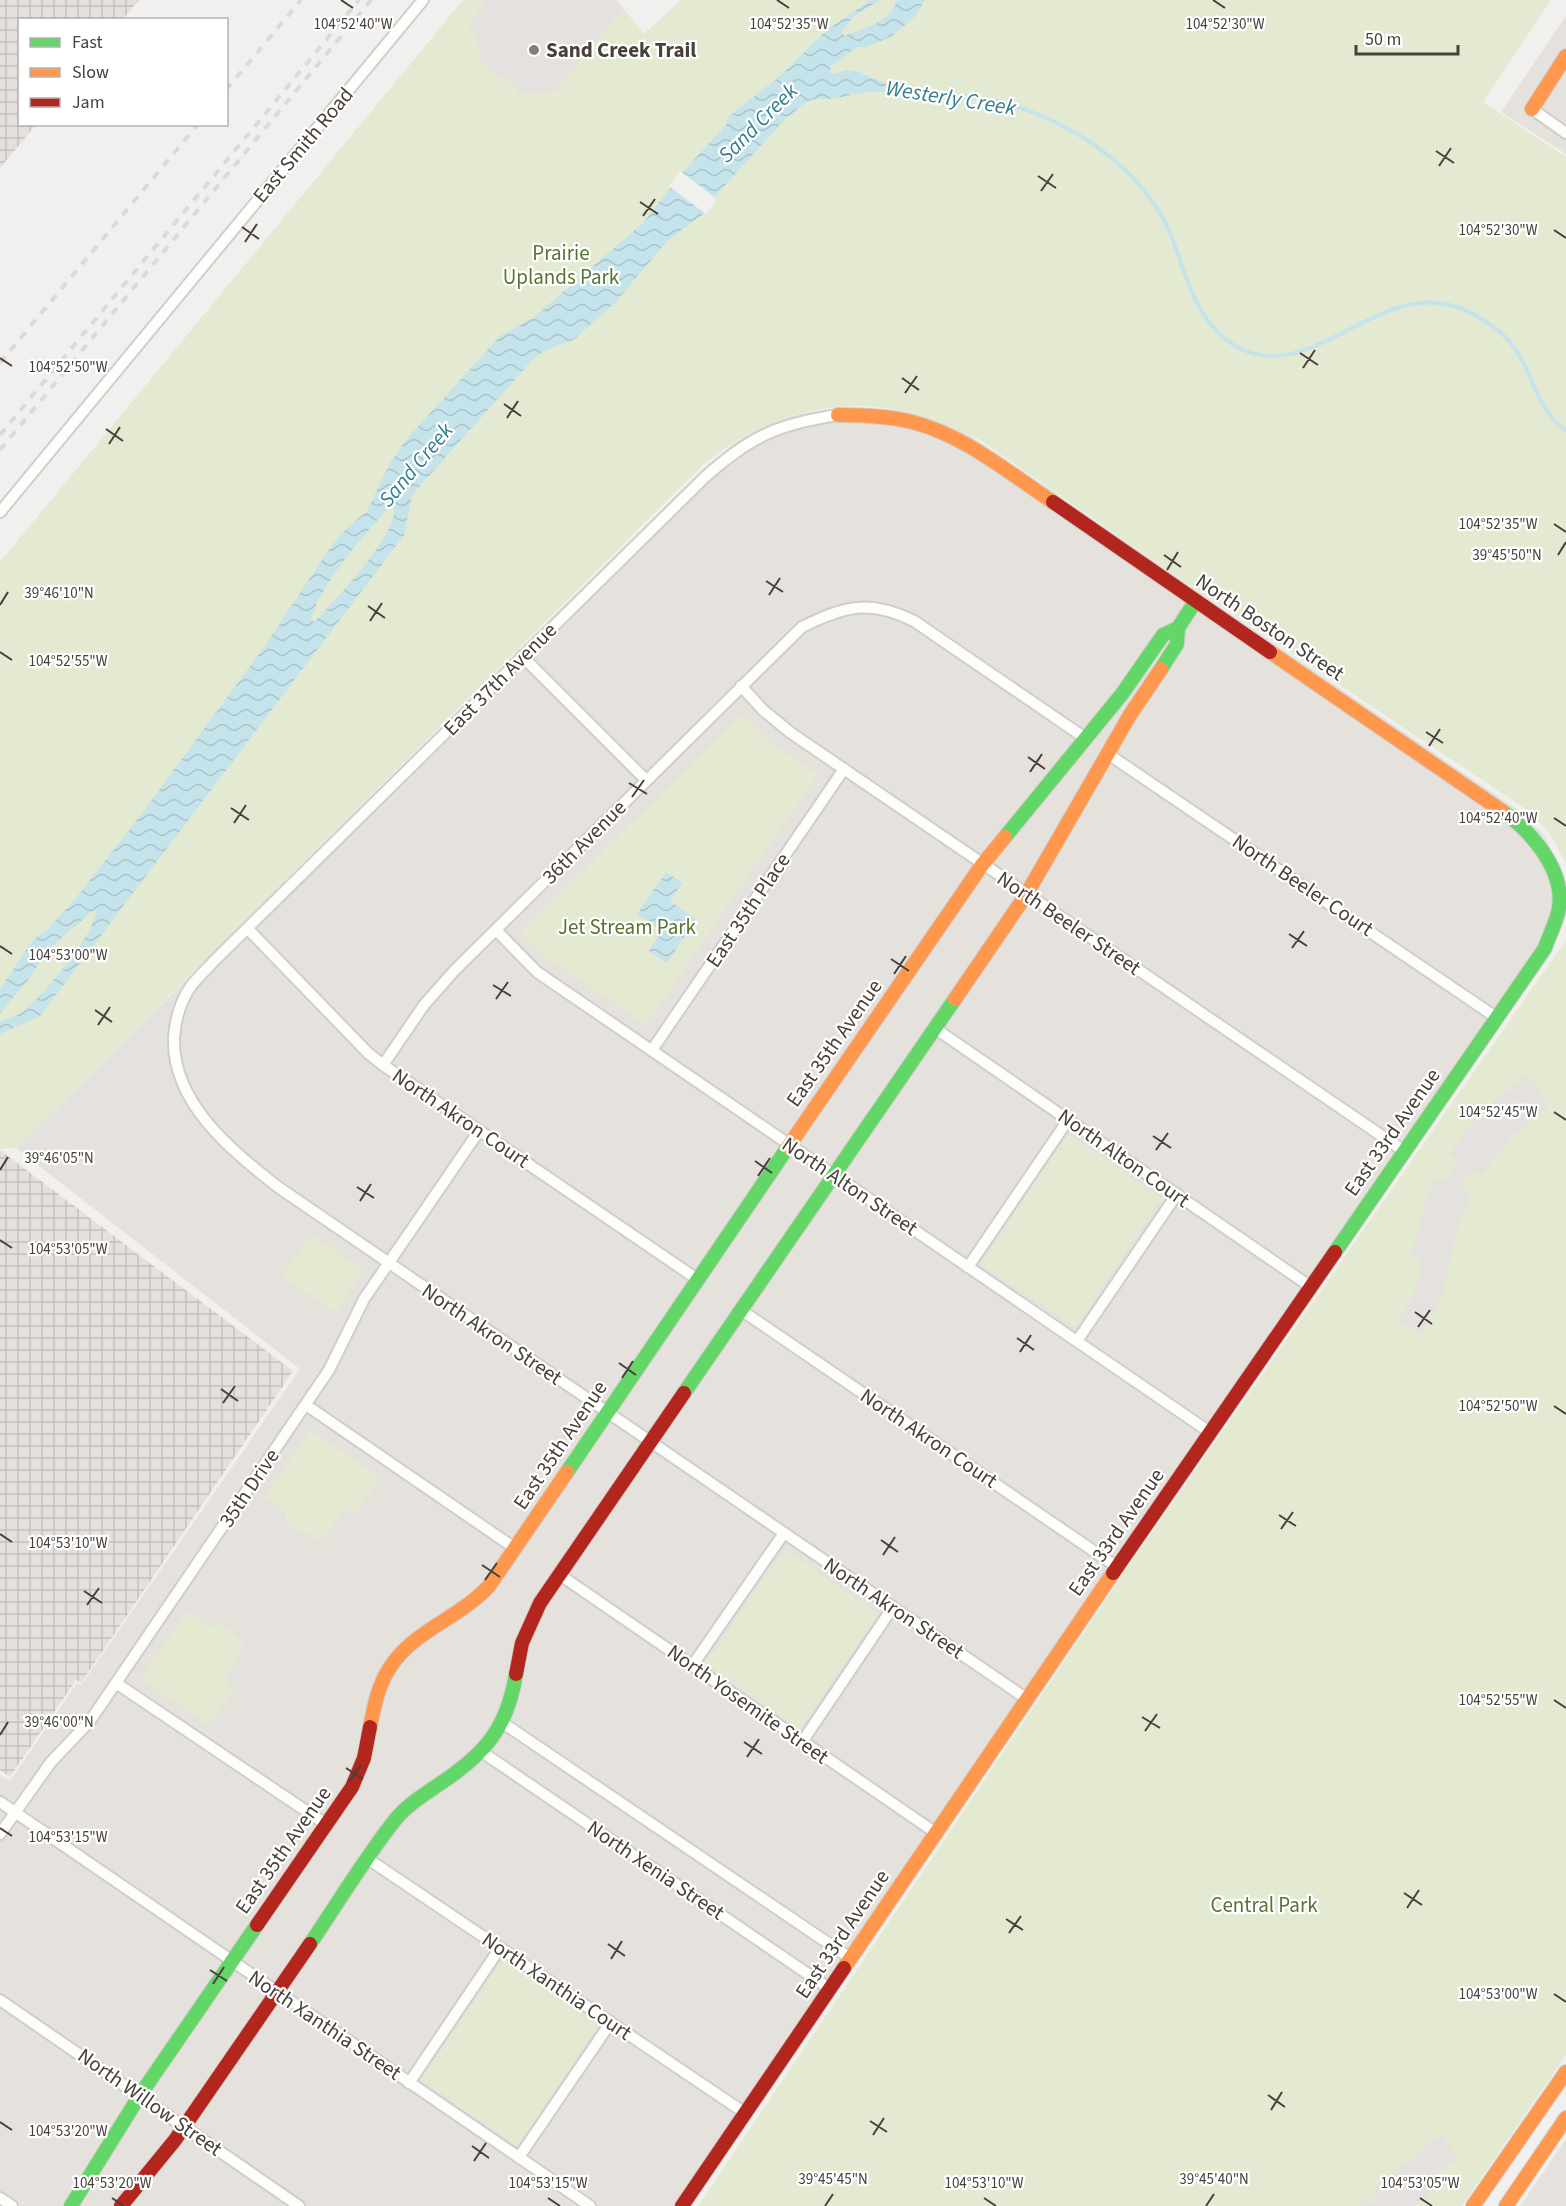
<svg xmlns="http://www.w3.org/2000/svg" width="1566" height="2206" font-family="'Source Sans 3',sans-serif">
<style>
.residential{fill:#e5e1dc}
.industrial{fill:url(#industrial-grid)}
.park{fill:#e4e9d1}
.parking{fill:#e4e1df}
.water{fill:url(#water-waves);fill-rule:evenodd}
.pier{fill:#f2f0ee}
.lines{fill:none;stroke-linecap:round;stroke-linejoin:round}
.stream{stroke:#c4e3ea;stroke-width:4}
.street-casing{stroke:#d0cecb;stroke-width:14}
.fast-casing{stroke:#d2cdc7;stroke-width:16}
.slow-casing{stroke:#d2cdc7;stroke-width:16}
.jam-casing{stroke:#d2cdc7;stroke-width:16}
.street{stroke:#fdfdfc;stroke-width:10}
.fast{stroke:#63d668;stroke-width:14}
.slow{stroke:#ff974d;stroke-width:14}
.jam{stroke:#b3261e;stroke-width:14}
.rail{stroke:#dadada;stroke-width:4;stroke-dasharray:8 8;stroke-linecap:butt}
.ticks{fill:none;stroke:#48403a;stroke-width:2}
.poi-dot{fill:#847e79;stroke:#fff;stroke-width:2}
.labels{text-anchor:middle;dominant-baseline:central;stroke-width:4.5;stroke-linejoin:round;paint-order:stroke}
.poi-label{font-size:21px;font-weight:bold;fill:#48403a;stroke:#fff;text-anchor:start}
.street-label{font-size:21px;fill:#48403a;stroke:#fff}
.park-label{font-size:21px;fill:#587433;stroke:#fff}
.water-label{font-size:22px;font-style:italic;fill:#377d92;stroke:#fff}
.ticks-label{font-size:15px;text-anchor:middle;fill:#48403a;stroke:#fff;stroke-width:4.5;stroke-linejoin:round;paint-order:stroke}
</style>
<defs>
<pattern id="industrial-grid" width="8" height="8" patternUnits="userSpaceOnUse" patternTransform="scale(1.5)"><rect width="8" height="8" fill="#e4e0de"/><path d="M0 4h8M4 0v8" fill="none" stroke="#c5c1bf"/></pattern>
<pattern id="water-waves" width="16" height="10" patternUnits="userSpaceOnUse" patternTransform="scale(1.5)"><rect width="16" height="10" fill="#c4e3ea"/><path d="M0 5q4-4 8 0t8 0" fill="none" stroke="#aac4c9"/></pattern>
</defs>
<rect width="100%" height="100%" fill="#f2f0ee"/>
<g class="residential">
<path d="M 1566,16 L 1566,154 L 1501,112 Z"/>
<path d="M 848,408 L 899,410 L 938,420 L 966,433 L 1521,812 L 1545,836 L 1562,874 L 1566,904 L 684,2206 L 0,2206 L 0,1775 L 10,1781 L 77,1683 L 81,1685 L 300,1369 L 16,1148 L 705,468 L 733,444 L 763,425 L 800,414 Z"/>
<path d="M 1566,2139 L 1566,2206 L 1520,2206 Z"/>
</g>
<g class="industrial">
<path d="M 0,0 L 139,0 L 123,19 L 20,20 L 20,124 L 36,125 L 0,168 Z"/>
<path d="M 0,1150 L 293,1371 L 81,1683 L 76,1680 L 10,1777 L 0,1770 Z"/>
</g>
<g class="park">
<path d="M 463,0 L 617,0 L 644,34 L 681,0 L 1551,0 L 1483,102 L 1566,157 L 1566,864 L 1553,839 L 1533,814 L 1164,568 L 980,440 C 884,388 787,396 703,465 L 16,1148 L 0,1149 L 0,562 Z"/>
<path d="M 742,714 L 768,741 L 818,774 L 646,1025 L 541,954 L 520,933 Z"/>
<path d="M 1566,940 L 1566,2055 L 1462,2206 L 698,2206 L 1125,1571 Z"/>
<path d="M 1068,1134 L 1162,1198 L 1075,1327 L 981,1263 Z"/>
<path d="M 312,1235 L 363,1270 L 336,1313 L 288,1281 L 282,1273 Z"/>
<path d="M 310,1430 L 381,1478 L 357,1512 L 343,1511 L 323,1539 L 316,1539 L 309,1533 L 299,1533 L 286,1523 L 286,1513 L 264,1497 Z"/>
<path d="M 785,1549 L 878,1614 L 799,1729 L 705,1664 Z"/>
<path d="M 187,1611 L 210,1627 L 220,1622 L 242,1641 L 242,1652 L 225,1676 L 232,1693 L 208,1725 L 140,1678 Z"/>
<path d="M 503,1959 L 599,2025 L 517,2146 L 421,2080 Z"/>
</g>
<g class="parking">
<path d="M 486,0 L 617,0 L 623,8 L 555,92 L 518,94 L 517,88 L 481,63 L 477,37 L 468,25 Z"/>
<path d="M 1528,1074 L 1549,1106 L 1509,1139 L 1482,1174 L 1471,1171 L 1461,1186 L 1470,1195 L 1454,1239 L 1444,1290 L 1421,1335 L 1398,1320 L 1414,1294 L 1418,1280 L 1421,1260 L 1410,1256 L 1428,1195 L 1436,1178 L 1446,1181 L 1457,1163 L 1457,1159 L 1450,1154 L 1465,1132 L 1482,1112 Z"/>
<path d="M 1441,2135 L 1458,2158 L 1434,2175 L 1439,2187 L 1415,2206 L 1357,2206 L 1365,2198 L 1375,2205 L 1380,2198 L 1373,2190 Z"/>
</g>
<g class="water">
<path d="M 871,0 L 880,0 L 853,17 L 842,31 L 844,36 C 864,29 890,22 897,0 L 925,0 L 914,17 L 892,36 L 867,47 L 857,47 L 831,66 L 830,71 L 833,74 L 847,70 L 859,72 L 887,84 L 886,92 C 867,90 854,95 836,98 C 826,100 818,97 809,101 C 801,105 794,113 786,118 L 718,193 L 701,216 L 668,240 L 614,304 L 573,340 L 546,350 L 534,358 L 412,495 L 404,535 L 40,1016 L 0,1034 L 0,1021 C 6,1019 13,1017 18,1015 C 38,1003 97,933 96,910 L 91,912 L 48,950 L 28,980 L 0,1013 L 0,989 L 34,939 L 47,930 L 76,898 L 146,808 L 264,647 L 328,551 L 341,534 L 367,511 L 390,463 L 406,440 L 500,336 L 533,318 L 643,223 L 688,166 L 727,124 L 728,117 L 780,76 L 828,29 ZM 393,506 C 404,528 331,605 315,622 L 311,620 C 320,583 364,536 389,507 Z"/>
<path d="M 666,872 L 682,883 L 670,901 L 696,919 L 667,963 L 649,951 L 662,931 L 637,914 Z"/>
</g>
<path class="pier" d="M 680,171 L 717,199 L 706,214 L 669,186 Z"/>
<g class="lines">
<path class="stream" d="M 883,88 C 922,95 962,93 1000,102 C 1068,119 1142,167 1170,233 C 1187,275 1194,322 1237,347 C 1308,386 1375,285 1450,305 C 1473,311 1500,328 1514,347 C 1533,373 1537,412 1566,430"/>
<g class="street-casing">
<g id="street">
<path d="M 1532,109 L 1566,133"/>
<path d="M 838,415 C 777,424 750,437 705,477 L 213,962 C 206,970 198,977 191,986 C 181,1000 175,1020 174,1038 C 172,1103 231,1150 278,1187 L 1027,1699"/>
<path d="M 0,512 L 423,0"/>
<path d="M 522,656 L 646,780"/>
<path d="M 741,686 L 764,711 L 791,733 L 1404,1151"/>
<path d="M 1108,754 L 1497,1018"/>
<path d="M 248,929 L 368,1053 L 383,1065 L 697,1279"/>
<path d="M 496,930 L 537,972 L 1211,1433"/>
<path d="M 936,1029 L 1311,1287"/>
<path d="M 652,1050 L 844,769"/>
<path d="M 383,1065 L 424,1005 L 455,970 L 802,627 C 845,606 869,599 914,621 L 1085,738"/>
<path d="M 968,1267 L 1068,1120"/>
<path d="M 741,1310 L 1117,1567"/>
<path d="M 1077,1341 L 1177,1194"/>
<path d="M 306,1405 L 516,1549"/>
<path d="M 560,1575 L 936,1833"/>
<path d="M 692,1666 L 784,1533"/>
<path d="M 116,1683 L 327,1825"/>
<path d="M 503,1723 L 850,1958"/>
<path d="M 802,1742 L 893,1607"/>
<path d="M 482,1752 L 830,1989"/>
<path d="M 0,1802 L 590,2206"/>
<path d="M 0,1834 L 51,1762 L 90,1721 L 329,1370 L 364,1299 L 479,1131"/>
<path d="M 368,1859 L 745,2113"/>
<path d="M 0,2000 L 299,2206"/>
<path d="M 409,2083 L 500,1948"/>
<path d="M 519,2157 L 611,2022"/>
<path d="M 0,2198 L 12,2206"/>
</g>
</g>
<g class="fast-casing">
<g id="fast">
<path d="M 1161,669 L 1177,644 L 1178,628 L 1195,602"/>
<path d="M 1005,837 L 1122,694 L 1163,635 L 1178,628"/>
<path d="M 1335,1252 L 1545,948 C 1549,935 1557,922 1559,908 C 1565,870 1531,831 1502,811"/>
<path d="M 684,1393 L 955,999"/>
<path d="M 567,1472 L 788,1147"/>
<path d="M 310,1944 C 338,1903 364,1859 395,1820 C 407,1805 425,1794 441,1783 C 486,1753 507,1728 516,1674"/>
<path d="M 71,2206 L 140,2095 L 257,1925"/>
</g>
</g>
<g class="slow-casing">
<g id="slow">
<path d="M 1532,109 L 1566,56"/>
<path d="M 838,415 C 863,415 888,416 912,422 C 964,435 1009,473 1053,502"/>
<path d="M 1270,652 L 1502,811"/>
<path d="M 955,999 L 1026,895 L 1130,715 L 1161,669"/>
<path d="M 788,1147 L 982,865 L 1005,837"/>
<path d="M 370,1727 C 374,1707 378,1686 389,1669 C 412,1631 460,1618 489,1586 L 567,1472"/>
<path d="M 844,1968 L 1113,1573"/>
<path d="M 1473,2206 L 1566,2072"/>
<path d="M 1506,2206 L 1566,2118"/>
</g>
</g>
<g class="jam-casing">
<g id="jam">
<path d="M 1053,502 L 1270,652"/>
<path d="M 1113,1573 L 1335,1252"/>
<path d="M 516,1674 L 522,1643 L 540,1603 L 684,1393"/>
<path d="M 257,1925 L 352,1787 L 364,1758 L 370,1727"/>
<path d="M 121,2206 L 175,2140 L 310,1944"/>
<path d="M 682,2206 L 844,1968"/>
</g>
</g>
<use href="#street" class="street"/>
<use href="#fast" class="fast"/>
<use href="#slow" class="slow"/>
<use href="#jam" class="jam"/>
<g class="rail">
<path d="M 226,90 L 301,0"/>
<path d="M 0,363 L 198,124"/>
<path d="M 0,435 L 359,0"/>
<path d="M 0,450 L 371,0"/>
</g>
</g>
<path class="ticks" d="M 341,0 L 353,8M 777,0 L 789,8M 1213,0 L 1225,8M 1436,151 L 1454,163M 1439,166 L 1451,148M 1038,176 L 1056,188M 1041,191 L 1053,174M 640,202 L 658,214M 643,216 L 655,199M 242,227 L 259,239M 1554,230 L 1566,238M 245,242 L 257,224M 1300,353 L 1318,365M 0,358 L 12,366M 1303,368 L 1315,350M 902,378 L 919,390M 905,393 L 917,376M 504,404 L 521,416M 507,418 L 518,401M 106,429 L 123,441M 109,444 L 120,427M 1554,524 L 1566,532M 1164,555 L 1181,567M 1558,555 L 1566,542M 1167,570 L 1178,552M 766,581 L 783,592M 769,595 L 780,578M 0,605 L 8,592M 368,606 L 385,618M 370,621 L 382,603M 0,652 L 12,660M 1426,732 L 1443,743M 1429,746 L 1440,729M 1028,757 L 1045,769M 1030,772 L 1042,754M 629,783 L 647,794M 632,797 L 644,780M 231,808 L 249,820M 1554,818 L 1566,826M 234,823 L 246,805M 1289,934 L 1307,946M 0,946 L 12,954M 1292,948 L 1304,931M 891,959 L 909,971M 894,974 L 906,956M 493,985 L 511,996M 496,999 L 508,982M 95,1010 L 112,1022M 98,1025 L 110,1007M 1554,1112 L 1566,1120M 1153,1136 L 1171,1148M 1156,1150 L 1168,1133M 755,1161 L 772,1173M 0,1170 L 8,1157M 758,1176 L 770,1158M 357,1187 L 374,1198M 360,1201 L 371,1184M 0,1240 L 12,1248M 1415,1312 L 1432,1324M 1418,1327 L 1430,1310M 1017,1338 L 1034,1350M 1020,1352 L 1031,1335M 619,1363 L 636,1375M 622,1378 L 633,1361M 221,1389 L 238,1401M 223,1403 L 235,1386M 1554,1406 L 1566,1414M 1279,1515 L 1296,1526M 1281,1529 L 1293,1512M 0,1534 L 12,1542M 881,1540 L 898,1552M 883,1555 L 895,1537M 482,1565 L 500,1577M 485,1580 L 497,1563M 84,1591 L 102,1603M 87,1605 L 99,1588M 1554,1700 L 1566,1708M 1142,1717 L 1160,1728M 1145,1731 L 1157,1714M 0,1735 L 8,1722M 744,1742 L 762,1754M 747,1757 L 759,1739M 346,1768 L 363,1779M 349,1782 L 361,1765M 0,1828 L 12,1836M 1404,1893 L 1422,1905M 1407,1908 L 1419,1890M 1006,1919 L 1023,1930M 1009,1933 L 1021,1916M 608,1944 L 625,1956M 611,1959 L 622,1941M 210,1970 L 227,1981M 213,1984 L 224,1967M 1554,1994 L 1566,2002M 1268,2095 L 1285,2107M 1271,2110 L 1282,2092M 870,2121 L 887,2132M 0,2122 L 12,2130M 873,2135 L 884,2118M 472,2146 L 489,2158M 474,2161 L 486,2143M 112,2198 L 124,2206M 548,2198 L 560,2206M 984,2198 L 996,2206M 1420,2198 L 1432,2206M 825,2206 L 833,2194M 1206,2206 L 1214,2194"/>
<circle class="poi-dot" cx="534" cy="50" r="6"/>
<g class="labels">
<g class="poi-label">
<text x="546" y="50">Sand Creek Trail</text>
</g>
<g class="street-label">
<text transform="translate(303 145) rotate(-50)">East Smith Road</text>
<text transform="translate(1270 627) rotate(34)">North Boston Street</text>
<text transform="translate(500 679) rotate(-45)">East 37th Avenue</text>
<text transform="translate(584 842) rotate(-45)">36th Avenue</text>
<text transform="translate(1303 885) rotate(34)">North Beeler Court</text>
<text transform="translate(748 910) rotate(-56)">East 35th Place</text>
<text transform="translate(1069 923) rotate(34)">North Beeler Street</text>
<text transform="translate(834 1043) rotate(-55)">East 35th Avenue</text>
<text transform="translate(461 1118) rotate(34)">North Akron Court</text>
<text transform="translate(1392 1132) rotate(-55)">East 33rd Avenue</text>
<text transform="translate(1124 1158) rotate(35)">North Alton Court</text>
<text transform="translate(850 1186) rotate(34)">North Alton Street</text>
<text transform="translate(492 1334) rotate(34)">North Akron Street</text>
<text transform="translate(929 1438) rotate(34)">North Akron Court</text>
<text transform="translate(560 1445) rotate(-56)">East 35th Avenue</text>
<text transform="translate(249 1488) rotate(-56)">35th Drive</text>
<text transform="translate(1116 1532) rotate(-55)">East 33rd Avenue</text>
<text transform="translate(894 1608) rotate(34)">North Akron Street</text>
<text transform="translate(748 1704) rotate(35)">North Yosemite Street</text>
<text transform="translate(283 1850) rotate(-55)">East 35th Avenue</text>
<text transform="translate(656 1870) rotate(34)">North Xenia Street</text>
<text transform="translate(842 1934) rotate(-56)">East 33rd Avenue</text>
<text transform="translate(557 1986) rotate(34)">North Xanthia Court</text>
<text transform="translate(325 2025) rotate(34)">North Xanthia Street</text>
<text transform="translate(150 2102) rotate(35)">North Willow Street</text>
</g>
<g class="park-label">
<text x="561" y="253">Prairie<tspan x="561" dy="24">Uplands Park</tspan></text>
<text x="627" y="927">Jet Stream Park</text>
<text x="1264" y="1905">Central Park</text>
</g>
<g class="water-label">
<text transform="translate(951 98) rotate(9)">Westerly Creek</text>
<text transform="translate(758 123) rotate(-45)">Sand Creek</text>
<text transform="translate(416 465) rotate(-50)">Sand Creek</text>
</g>
</g>
<g class="ticks-label">
<text x="353" y="29">104°52'40"W</text>
<text x="789" y="29">104°52'35"W</text>
<text x="1225" y="29">104°52'30"W</text>
<text x="1498" y="235">104°52'30"W</text>
<text x="68" y="372">104°52'50"W</text>
<text x="1498" y="529">104°52'35"W</text>
<text x="1507" y="560">39°45'50"N</text>
<text x="59" y="598">39°46'10"N</text>
<text x="68" y="666">104°52'55"W</text>
<text x="1498" y="823">104°52'40"W</text>
<text x="68" y="960">104°53'00"W</text>
<text x="1498" y="1117">104°52'45"W</text>
<text x="59" y="1163">39°46'05"N</text>
<text x="68" y="1254">104°53'05"W</text>
<text x="1498" y="1411">104°52'50"W</text>
<text x="68" y="1548">104°53'10"W</text>
<text x="1498" y="1705">104°52'55"W</text>
<text x="59" y="1727">39°46'00"N</text>
<text x="68" y="1842">104°53'15"W</text>
<text x="1498" y="1999">104°53'00"W</text>
<text x="68" y="2136">104°53'20"W</text>
<text x="833" y="2184">39°45'45"N</text>
<text x="1214" y="2184">39°45'40"N</text>
<text x="112" y="2188">104°53'20"W</text>
<text x="548" y="2188">104°53'15"W</text>
<text x="984" y="2188">104°53'10"W</text>
<text x="1420" y="2188">104°53'05"W</text>
</g>
<rect x="18" y="18" width="210" height="108" fill="#ffffff" stroke="#b6b3b0" stroke-width="1.5"/>
<rect x="30" y="38" width="30" height="9" fill="#63d668" stroke="#b6b3b0" stroke-width="1.5"/>
<text x="72" y="48" font-size="18" fill="#48403a">Fast</text>
<rect x="30" y="68" width="30" height="9" fill="#ff974d" stroke="#b6b3b0" stroke-width="1.5"/>
<text x="72" y="78" font-size="18" fill="#48403a">Slow</text>
<rect x="30" y="98" width="30" height="9" fill="#b3261e" stroke="#b6b3b0" stroke-width="1.5"/>
<text x="72" y="108" font-size="18" fill="#48403a">Jam</text>
<path d="M1356 45v9h102v-9" fill="none" stroke="#48403a" stroke-width="3"/>
<text x="1365" y="45" font-size="18" fill="#48403a" stroke="#ffffff" stroke-width="4.5" paint-order="stroke">50 m</text>
</svg>
